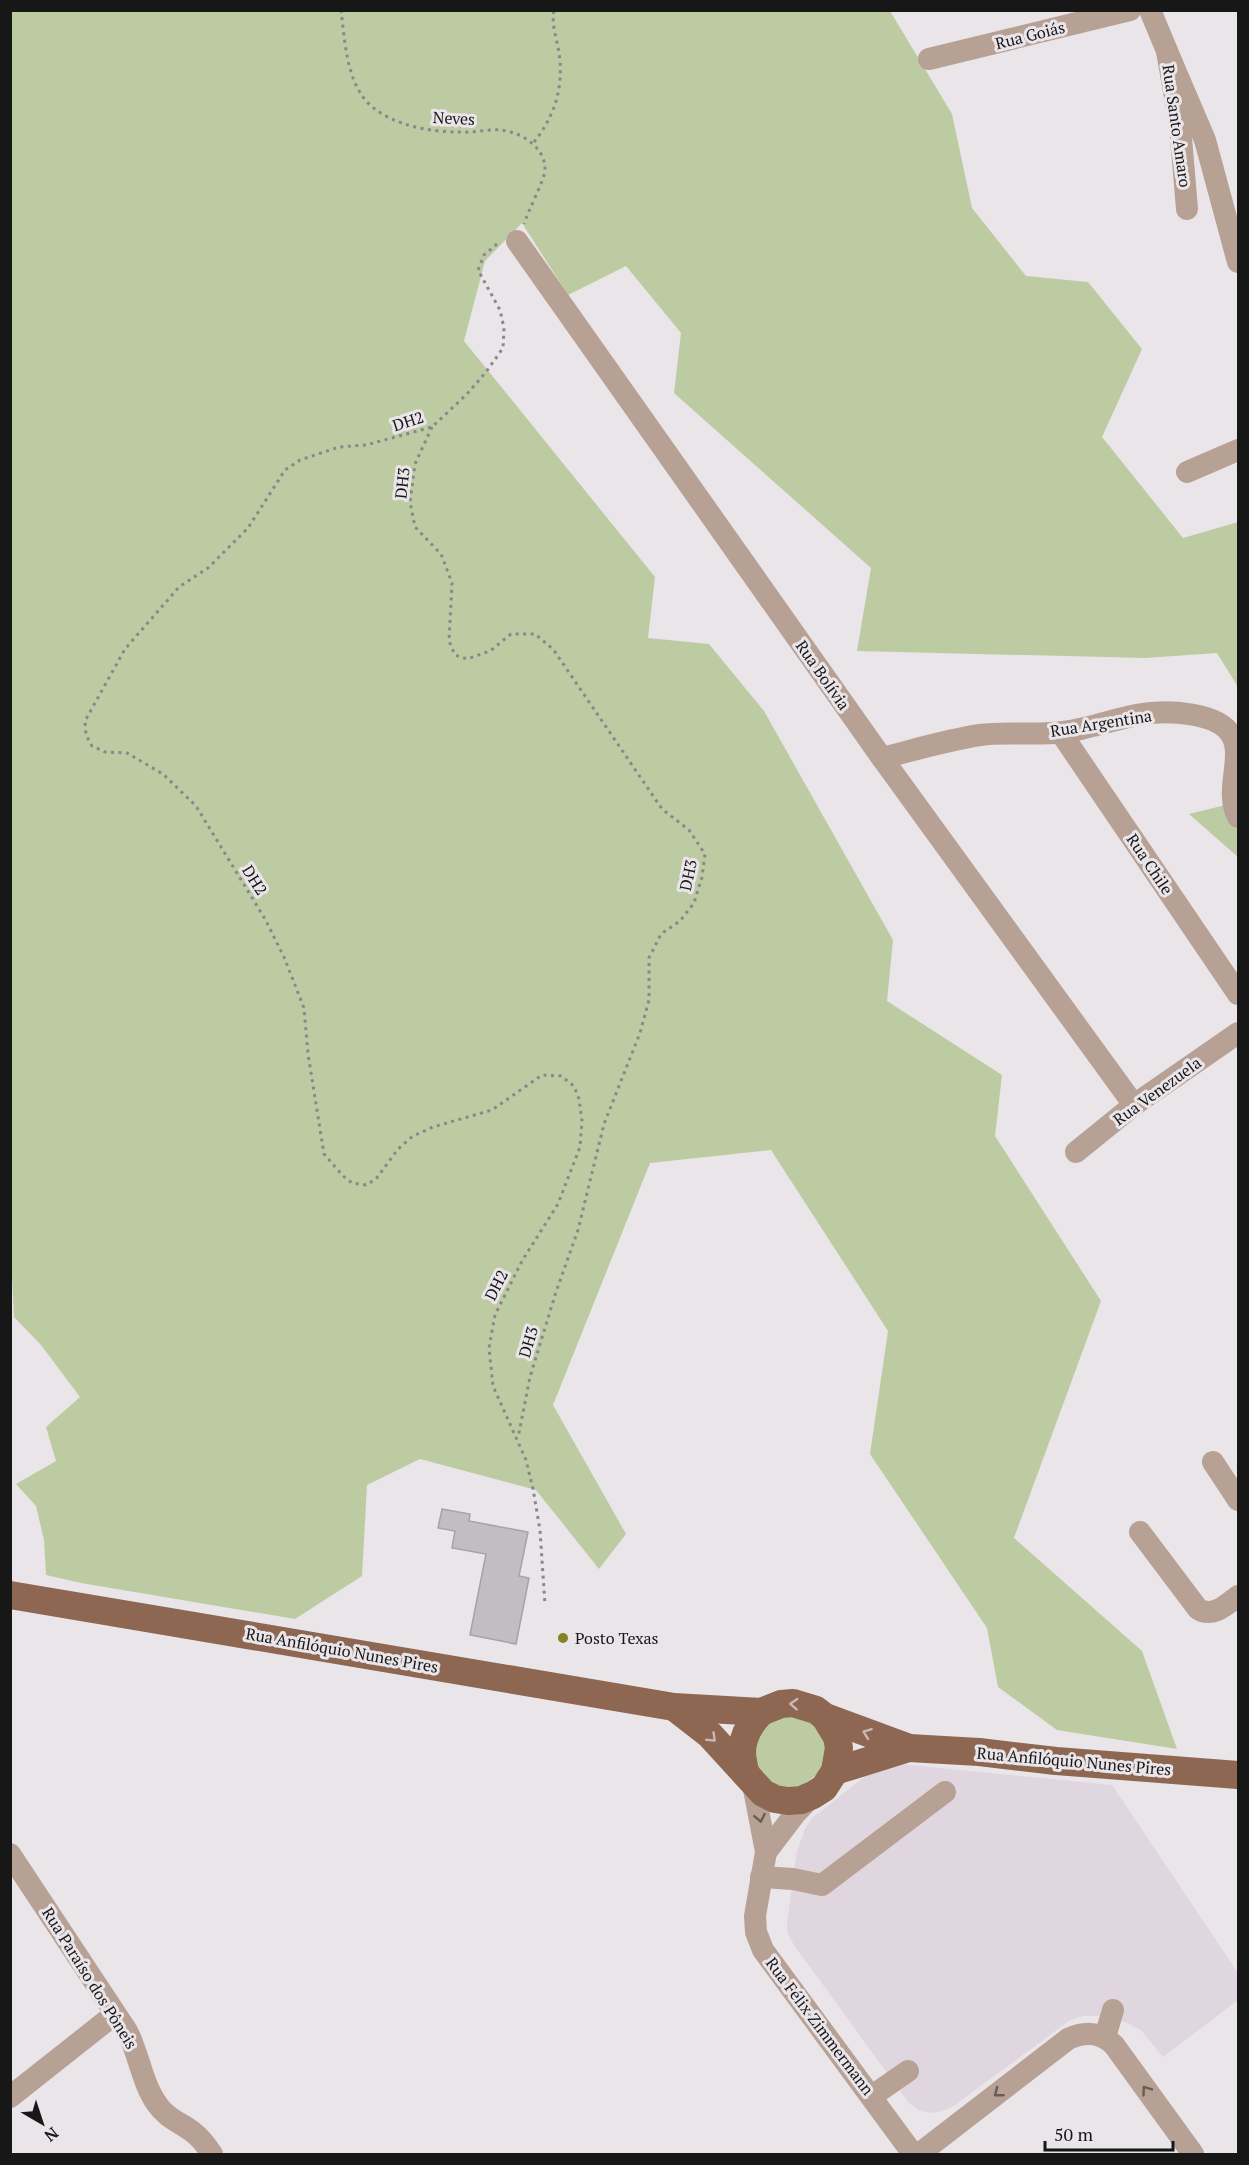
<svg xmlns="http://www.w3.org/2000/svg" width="1249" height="2165" font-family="'PT Serif',serif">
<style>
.built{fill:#e0d6df}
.green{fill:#bdcba3}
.building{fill:#c1bdc1;stroke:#a6a2a5;stroke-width:1.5}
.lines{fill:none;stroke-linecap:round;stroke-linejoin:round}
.path{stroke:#8a878a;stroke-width:3;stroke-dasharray:3 4.5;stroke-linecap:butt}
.minor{stroke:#b7a195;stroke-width:22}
.major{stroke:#8d6751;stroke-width:28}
.oneway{stroke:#c9b9b4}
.oneway2{stroke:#685c56}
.poi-dot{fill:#868027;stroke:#e9e5e9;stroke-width:2}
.labels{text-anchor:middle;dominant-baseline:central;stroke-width:6;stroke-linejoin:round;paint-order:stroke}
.street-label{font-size:16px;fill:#181718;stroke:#e9e5e9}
.poi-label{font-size:16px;fill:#181718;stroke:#e9e5e9;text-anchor:start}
</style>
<rect width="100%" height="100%" fill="#e9e5e9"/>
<path class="built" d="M 900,1764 L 1112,1785 L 1238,1973 L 1238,2000 L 1163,2057 L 1141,2030 L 1112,2016 L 1083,2016 L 1070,2020 L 955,2105 L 943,2111 L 931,2113 L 919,2110 L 909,2103 L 794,1945 L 787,1932 L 787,1922 L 797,1851 L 805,1829 L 812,1818 L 872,1771 Z"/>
<g class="green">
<path d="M 10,11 L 890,11 L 952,114 L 972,208 L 1026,276 L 1088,282 L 1142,349 L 1102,437 L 1183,538 L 1238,522 L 1238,687 L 1217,653 L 1145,658 L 857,651 L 871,568 L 674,393 L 681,333 L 626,266 L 568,295 L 522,223 L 485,261 L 464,341 L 655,577 L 648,638 L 709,644 L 764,711 L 893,940 L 887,1001 L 1002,1075 L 995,1136 L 1101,1301 L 1014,1538 L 1142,1651 L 1177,1749 L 1057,1730 L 998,1687 L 987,1628 L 870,1454 L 888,1331 L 771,1150 L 650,1163 L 553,1405 L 626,1534 L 599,1569 L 536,1490 L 420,1459 L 367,1485 L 362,1576 L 295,1619 L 81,1583 L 46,1575 L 44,1540 L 36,1506 L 16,1484 L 56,1461 L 46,1427 L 80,1397 L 41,1345 L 14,1317 L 12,1276 L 11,1271 Z"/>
<path d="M 1238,802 L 1238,857 L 1189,814 Z"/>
<path d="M 791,1716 C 798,1719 807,1720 813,1725 C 845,1751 812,1799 774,1784 C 767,1782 762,1773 757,1768 L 757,1737 L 771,1721 Z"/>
</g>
<path class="building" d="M 442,1509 L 470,1514 L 469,1521 L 528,1532 L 519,1576 L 529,1578 L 516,1644 L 470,1635 L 486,1554 L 452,1548 L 455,1531 L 438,1528 Z"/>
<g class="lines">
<g class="path">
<path d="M 341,10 C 345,41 346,82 370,105 C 394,126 430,132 460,132 C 474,133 488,129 501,130 C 521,132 545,147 545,169 C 546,177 527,213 524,224"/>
<path d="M 534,142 C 555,116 564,86 559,53 C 557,39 551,25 554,10"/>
<path d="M 497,244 L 484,255 L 478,270 L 500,310 L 504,328 L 503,348 L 486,372 L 467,394 L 432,427 L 366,445 L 339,447 L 300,460 L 285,470 L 248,528 L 208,568 L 179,587 L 125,649 L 85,721 L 86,735 L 92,746 L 105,752 L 127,753 L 163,774 L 196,806 L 265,919 L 284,957 L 304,1008 L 308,1054 L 324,1154 L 343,1176 L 352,1183 L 366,1185 L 376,1179 L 398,1149 L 413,1136 L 433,1127 L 492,1110 L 542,1075 L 561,1076 L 574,1086 L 579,1099 L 582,1121 L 580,1147 L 558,1204 L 522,1261 L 495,1315 L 489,1348 L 493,1386 L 526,1460 L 533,1489 L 540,1530 L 545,1605"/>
<path d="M 432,427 L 415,464 L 410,502 L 415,527 L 441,554 L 452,583 L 449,641 L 455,655 L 467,659 L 490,651 L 511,634 L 535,634 L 553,649 L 662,809 L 689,830 L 705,854 L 702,877 L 694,903 L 680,921 L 661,934 L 649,958 L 649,1000 L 640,1033 L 604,1124 L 578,1230 L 556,1292 L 530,1377 L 518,1438"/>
</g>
<g class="minor">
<path d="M 1150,10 L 1167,51 L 1180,126 L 1187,209"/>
<path d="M 1167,51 L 1205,140 L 1238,262"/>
<path d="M 929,59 L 1130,10"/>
<path d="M 517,241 L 882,758 L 1134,1105"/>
<path d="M 1187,472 L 1238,450"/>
<path d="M 1061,733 L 1238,994"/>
<path d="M 882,758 C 914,750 947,740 980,735 C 1007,731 1035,736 1063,732 C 1090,729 1116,718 1143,714 C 1167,710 1219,712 1232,736 C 1244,758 1224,791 1238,817"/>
<path d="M 1076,1152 L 1134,1105 L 1238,1033"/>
<path d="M 1213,1462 L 1238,1500"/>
<path d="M 1140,1532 L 1198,1609 C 1213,1618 1226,1605 1238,1596"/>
<path d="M 753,1784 L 766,1852 L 755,1916 L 756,1932 L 763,1950 L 913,2154"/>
<path d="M 766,1852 L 795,1814 L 813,1795"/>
<path d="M 10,1854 L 127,2031 C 139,2054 142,2083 157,2104 C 167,2119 182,2123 194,2133 C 202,2139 207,2147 212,2154"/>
<path d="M 761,1877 L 793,1879 L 822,1885 L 945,1792"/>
<path d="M 1105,2037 L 1113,2010"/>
<path d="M 872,2096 L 908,2071"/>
<path d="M 10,2097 L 115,2014"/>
<path d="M 919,2154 L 1068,2039 C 1085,2031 1100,2032 1114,2045 L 1193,2154"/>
</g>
<g class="major">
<path d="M 10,1595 L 674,1707 L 761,1712 L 781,1704 L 793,1703 L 816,1710 L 825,1717 L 909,1748 L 979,1752 L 1056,1761 L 1238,1775"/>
<path d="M 674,1707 L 710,1735 L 763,1793 L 775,1799 L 788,1801 L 801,1800 L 813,1795 L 824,1788 L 835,1771 L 839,1748 L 837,1737 L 825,1717"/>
<path d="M 835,1771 L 909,1748"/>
<path d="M 746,1774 C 738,1748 743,1731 761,1712"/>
</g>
</g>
<defs><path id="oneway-chevron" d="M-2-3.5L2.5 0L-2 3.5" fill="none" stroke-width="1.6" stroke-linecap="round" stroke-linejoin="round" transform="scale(1.5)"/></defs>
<g class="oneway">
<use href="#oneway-chevron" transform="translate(794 1704) rotate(-177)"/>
<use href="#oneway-chevron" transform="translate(867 1733) rotate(-160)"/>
<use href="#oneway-chevron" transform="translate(712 1738) rotate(44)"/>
</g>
<g class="oneway2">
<use href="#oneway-chevron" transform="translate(760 1818) rotate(79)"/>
<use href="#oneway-chevron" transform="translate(1146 2090) rotate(-126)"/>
<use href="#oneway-chevron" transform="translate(998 2093) rotate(142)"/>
</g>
<circle class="poi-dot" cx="563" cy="1638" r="6"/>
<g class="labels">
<g class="street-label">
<text transform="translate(1030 35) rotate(-14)">Rua Goiás</text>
<text transform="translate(454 118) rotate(3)">Neves</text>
<text transform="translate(1177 126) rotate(82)">Rua Santo Amaro</text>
<text transform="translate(408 421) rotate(-18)">DH2</text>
<text transform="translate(402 483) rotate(-84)">DH3</text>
<text transform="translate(823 675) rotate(55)">Rua Bolívia</text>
<text transform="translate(1101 723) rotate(-9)">Rua Argentina</text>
<text transform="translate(1150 864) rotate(56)">Rua Chile</text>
<text transform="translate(688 875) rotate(-78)">DH3</text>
<text transform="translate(255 880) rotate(58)">DH2</text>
<text transform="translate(1157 1091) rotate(-36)">Rua Venezuela</text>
<text transform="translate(496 1285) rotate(-63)">DH2</text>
<text transform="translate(528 1342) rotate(-73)">DH3</text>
<text transform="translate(342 1650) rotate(10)">Rua Anfilóquio Nunes Pires</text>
<text transform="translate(1074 1761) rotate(5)">Rua Anfilóquio Nunes Pires</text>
<text transform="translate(90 1978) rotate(58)">Rua Paraíso dos Pôneis</text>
<text transform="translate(820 2026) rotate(53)">Rua Félix Zimmermann</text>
</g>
<g class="poi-label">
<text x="575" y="1638">Posto Texas</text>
</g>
</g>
<rect width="1249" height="2165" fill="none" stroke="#181718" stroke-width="24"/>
<g transform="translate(42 2123) rotate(141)" stroke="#e9e5e9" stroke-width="4.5" paint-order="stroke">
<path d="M0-4.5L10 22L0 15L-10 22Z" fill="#181718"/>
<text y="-9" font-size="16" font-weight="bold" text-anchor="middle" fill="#181718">N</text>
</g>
<path d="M1045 2141v9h128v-9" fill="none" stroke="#181718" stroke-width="3"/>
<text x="1054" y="2141" font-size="18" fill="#181718" stroke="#e9e5e9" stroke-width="4.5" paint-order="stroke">50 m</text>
</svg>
